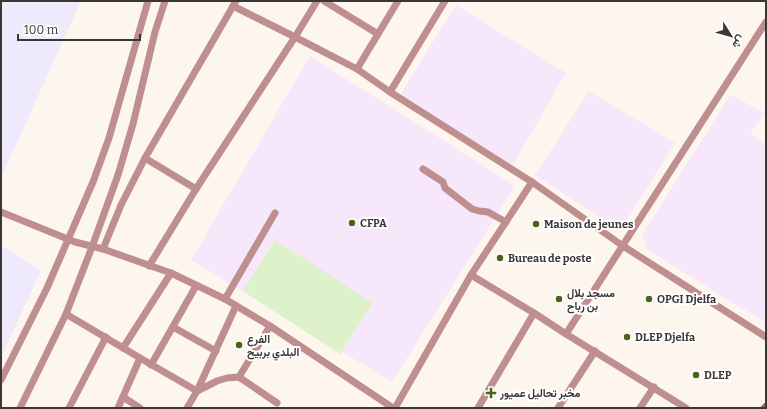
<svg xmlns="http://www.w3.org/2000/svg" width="767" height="409" font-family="Bitter,Vazirmatn,serif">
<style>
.industrial{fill:#eeeafc}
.education{fill:#f7e7fa}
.green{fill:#ddf1cb}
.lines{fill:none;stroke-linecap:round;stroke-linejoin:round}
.minor{stroke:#bf8f8f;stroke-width:7}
.secondary{stroke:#9f5c5e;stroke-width:8}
.poi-dot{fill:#476417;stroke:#fff;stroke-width:1.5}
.labels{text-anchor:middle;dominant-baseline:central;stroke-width:4;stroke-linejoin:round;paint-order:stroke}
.poi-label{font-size:11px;font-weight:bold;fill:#3a3734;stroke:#fff;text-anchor:start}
</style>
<rect width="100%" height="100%" fill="#fdf6ee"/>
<g class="industrial">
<path d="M 1,1 L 81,1 L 1,178 Z"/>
<path d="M 1,245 L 41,271 L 1,357 Z"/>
</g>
<g class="education">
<path d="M 456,5 L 566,73 L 512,166 L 400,95 Z"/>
<path d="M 310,56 L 515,186 L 392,382 L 191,260 Z"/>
<path d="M 589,91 L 675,143 L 620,231 L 535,175 Z"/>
<path d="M 731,94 L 765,114 L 750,134 L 766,144 L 766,323 L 646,249 L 642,235 Z"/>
</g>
<path class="green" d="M 275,240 L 373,303 L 340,354 L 243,291 Z"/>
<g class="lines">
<g class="minor">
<path d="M 324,1 L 378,34 L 398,1"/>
<path d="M 445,1 L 390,92 L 532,182 L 623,246 L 766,337"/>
<path d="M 233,6 L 295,37 L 357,69 L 390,92"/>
<path d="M 357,69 L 378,34"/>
<path d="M 423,169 L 443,182 L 445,188 L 472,209 L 479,211 L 488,212 L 506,222"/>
<path d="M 196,189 L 145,158 L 236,1"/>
<path d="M 1,212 L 75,242 L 103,249 L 171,273 L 225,299 L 270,326 L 393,408"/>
<path d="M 103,249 L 121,205 L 145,158"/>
<path d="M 149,266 L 196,189 L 295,37 L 317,1"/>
<path d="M 471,275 L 534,313 L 566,334"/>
<path d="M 225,299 L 275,213"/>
<path d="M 66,314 L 140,358 L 197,391 L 236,306"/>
<path d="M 173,327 L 216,351"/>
<path d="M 123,348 L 171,273"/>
<path d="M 151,365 L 196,286"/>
<path d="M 239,377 L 270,326"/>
<path d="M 1,380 L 47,288 L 93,182 L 109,138 L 148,1"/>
<path d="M 123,397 L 140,408"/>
<path d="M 20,408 L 66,314 L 92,247 L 118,175 L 133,124 L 155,32 L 165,1"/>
<path d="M 69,408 L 106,337"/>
<path d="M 118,408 L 140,358"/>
<path d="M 187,408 L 197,391 L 217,381 L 227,378 L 239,377 L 277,403"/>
<path d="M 395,408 L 471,275 L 532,182"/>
<path d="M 478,408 L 534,313"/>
<path d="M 558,408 L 595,351"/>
<path d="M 640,408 L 654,387"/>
<path d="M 686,408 L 566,334 L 766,22"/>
</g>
<path class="secondary" d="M 765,408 L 766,407"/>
</g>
<g class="poi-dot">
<circle cx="352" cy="223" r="4"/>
<circle cx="536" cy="224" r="4"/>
<circle cx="500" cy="258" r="4"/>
<circle cx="559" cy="299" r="4"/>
<circle cx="649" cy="299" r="4"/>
<circle cx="627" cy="337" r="4"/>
<circle cx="239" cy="345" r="4"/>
<circle cx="696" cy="375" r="4"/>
<path d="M489 387h4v4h4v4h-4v4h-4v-4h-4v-4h4z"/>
</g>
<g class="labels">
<g class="poi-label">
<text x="360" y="223">CFPA</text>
<text x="544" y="224">Maison de jeunes</text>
<text x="508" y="258">Bureau de poste</text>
<text x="567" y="293">مسجد بلال<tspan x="567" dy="13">بن رباح</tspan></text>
<text x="657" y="299">OPGI Djelfa</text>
<text x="635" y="337">DLEP Djelfa</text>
<text x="247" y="339">الفرع<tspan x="247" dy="13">البلدي بربيح</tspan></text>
<text x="704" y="375">DLEP</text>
<text x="500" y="393">مخبر تحاليل عميور</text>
</g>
</g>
<rect width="767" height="409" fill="none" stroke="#3a3734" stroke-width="4"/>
<g transform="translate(731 36) rotate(127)" stroke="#ffffff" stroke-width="3" paint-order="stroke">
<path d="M0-3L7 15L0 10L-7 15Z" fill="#3a3734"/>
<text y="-6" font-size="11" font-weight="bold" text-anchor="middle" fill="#3a3734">ش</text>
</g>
<path d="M18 34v6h122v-6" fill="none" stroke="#3a3734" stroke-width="2"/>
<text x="24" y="34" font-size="12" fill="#3a3734" stroke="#ffffff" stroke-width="3" paint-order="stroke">100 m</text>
</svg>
